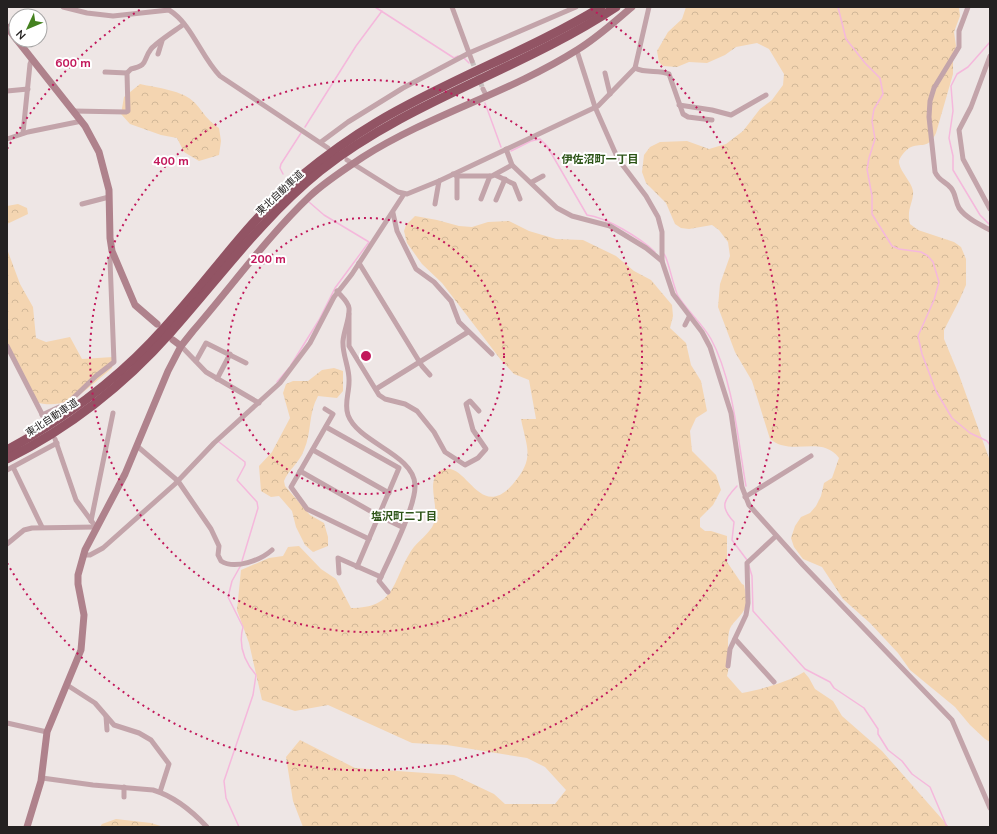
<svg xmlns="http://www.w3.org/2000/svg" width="997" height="834" font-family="'Nunito Sans','Noto Sans JP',sans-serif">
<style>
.forest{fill:url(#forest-crowns)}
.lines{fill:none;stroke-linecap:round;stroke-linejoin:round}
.stream{stroke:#f5b8dc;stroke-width:1.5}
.street-tunnel{stroke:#c6bfbe;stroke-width:5;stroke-dasharray:5 2.5;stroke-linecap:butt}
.street{stroke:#c3a4aa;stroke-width:5}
.secondary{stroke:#af828c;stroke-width:7}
.highway{stroke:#925464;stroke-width:9}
.ring{fill:none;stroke:#c2185b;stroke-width:2;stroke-dasharray:2 4}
.labels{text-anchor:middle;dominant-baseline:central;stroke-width:4;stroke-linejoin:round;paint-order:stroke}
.street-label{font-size:10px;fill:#242121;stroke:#fff}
.neighbourhood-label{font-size:11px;font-weight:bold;fill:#2b5316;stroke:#fff}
.centre{fill:#c2185b;stroke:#fff;stroke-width:2}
.ring-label{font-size:12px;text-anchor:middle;font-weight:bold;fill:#c2185b;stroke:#fff;stroke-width:4;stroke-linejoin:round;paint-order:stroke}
</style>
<defs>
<pattern id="forest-crowns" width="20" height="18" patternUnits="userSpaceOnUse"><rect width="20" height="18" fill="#f4d5b1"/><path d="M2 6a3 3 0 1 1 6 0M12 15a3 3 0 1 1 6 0" fill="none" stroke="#d1b798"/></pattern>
</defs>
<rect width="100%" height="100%" fill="#eee6e5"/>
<g class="forest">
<path d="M 686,7 L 959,7 L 960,16 L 954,32 L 956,46 L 953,58 L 953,74 L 936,133 C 928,150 921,142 909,148 C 905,151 898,159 899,163 C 901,173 911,181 913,191 C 914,202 906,209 910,224 L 918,230 L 954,242 L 961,247 L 966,259 L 966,285 L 959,301 L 944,330 L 944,339 L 959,375 L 990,461 L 990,742 L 985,739 L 970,725 L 955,707 L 910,670 L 898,653 L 870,623 L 843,599 L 822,567 L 803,559 L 794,547 L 791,538 L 795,526 L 801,517 L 810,513 L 816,506 L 821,496 L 824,483 L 832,478 L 839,458 C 824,438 802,451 781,445 C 777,444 773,441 770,439 L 752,381 L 735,352 L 718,307 L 720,284 L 730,256 L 728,242 L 719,230 L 712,225 L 689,229 L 681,228 L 675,224 L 666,203 L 646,183 L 642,172 L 644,155 L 650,147 L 660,142 L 687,141 L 709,149 L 726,144 L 743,131 L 760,109 L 772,100 L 783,85 L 784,74 L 769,49 L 757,43 L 736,47 L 725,55 L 707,63 L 689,62 L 677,67 L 663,66 L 659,62 L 657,51 L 668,32 L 682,19 Z"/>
<path d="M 140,84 C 157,88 183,90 195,103 C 205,114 205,118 219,128 L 221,141 L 219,155 L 199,161 L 184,152 L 177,138 L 161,135 L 130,124 L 121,114 L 124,97 Z"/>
<path d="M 18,204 L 27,208 L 28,214 L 7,224 L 7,206 Z"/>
<path d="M 415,216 L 437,220 L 459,226 L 472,227 L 488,222 L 509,221 L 529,231 L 556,239 L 583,240 L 616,256 L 634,271 L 651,280 L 672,305 L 673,316 L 670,328 L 686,343 L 691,365 L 701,381 L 707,411 L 696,418 L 690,431 L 692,451 L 716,475 L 721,490 L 713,505 L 700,518 L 700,527 L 705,531 L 711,531 L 727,536 L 727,562 L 742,584 L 744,585 C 745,591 748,600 746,606 C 743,616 730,623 729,632 C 726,648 731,661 727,676 L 742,693 C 762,689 786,683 804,672 L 809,678 L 815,689 L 833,701 L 842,716 L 882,751 L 949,827 L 303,827 L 293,801 L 286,757 L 300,740 L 355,768 L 454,775 L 494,794 L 505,804 L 555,804 L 566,790 L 545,767 L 527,758 L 447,745 L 412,743 L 328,705 L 295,711 L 262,700 L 249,643 L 237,610 L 241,570 L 269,558 L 283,556 L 288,547 L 299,546 L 321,569 L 336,579 L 351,608 C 396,608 392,582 411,551 C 417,541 430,534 434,523 C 440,508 425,481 440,471 C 466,456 478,524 513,484 C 535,458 527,449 521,419 L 536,419 L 529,380 L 514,374 L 501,360 L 442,283 L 422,264 L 407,243 L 404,231 L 406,225 Z"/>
<path d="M 7,249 L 20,284 L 33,307 L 36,338 L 46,342 L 70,337 L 82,359 L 113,357 L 112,368 C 87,388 69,412 35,402 L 7,345 Z"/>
<path d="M 334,368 L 343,371 L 343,391 L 337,398 L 318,396 C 308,414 312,432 304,450 C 300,462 288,470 284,481 L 285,486 L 310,515 L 324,523 L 328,537 L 328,546 L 313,552 L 305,545 L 296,527 L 292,511 L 279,496 L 271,497 L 261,491 L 259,466 L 272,452 L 290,418 L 283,393 L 286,384 L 293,381 L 308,381 L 322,370 Z"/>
<path d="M 116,819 L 151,823 L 164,827 L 100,827 L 102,824 Z"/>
</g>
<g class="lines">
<g class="stream">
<path d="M 375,7 L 454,58 L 458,56"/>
<path d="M 838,7 L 846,39 L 865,63 L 880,78 L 883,94 L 874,109 L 872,121 L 875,139 L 869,158 L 867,169 L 872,196 L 872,214 L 892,246 L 899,249 L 921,252 L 928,256 L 933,262 L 939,282 L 934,300 L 918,336 L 922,354 L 936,391 L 952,418 L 970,433 L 987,441 L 990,445"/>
<path d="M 990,42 L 968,67 L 957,74 L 951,86 L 953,111 L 949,138 L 953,156 L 953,170 L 980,215 L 990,225"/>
<path d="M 464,58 L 469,63"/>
<path d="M 485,103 L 501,147"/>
<path d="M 305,127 L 356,46 L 382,11"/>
<path d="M 511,151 L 531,141 L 540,139 L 547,146 L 587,215 C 606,217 640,238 655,252"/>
<path d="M 283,174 L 280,168 L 281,164 L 301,133"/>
<path d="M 664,254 C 668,258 673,286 678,296 C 687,311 702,323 711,339 C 733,379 738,441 746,486"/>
<path d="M 291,365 L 319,320 L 335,288 L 369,242 L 324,215 L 309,202"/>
<path d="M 277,382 L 289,368"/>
<path d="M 219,442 L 245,462 L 245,465 L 237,480 L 257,502 L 258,508 L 242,561"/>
<path d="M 737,486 C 724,500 719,506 734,522 L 732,540 L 747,560"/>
<path d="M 749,566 L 752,576 L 753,611 L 805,669 L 830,682 L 834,688 L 864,708 L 878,729 L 878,734 L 888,750 L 902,761 L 912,774 L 930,787 L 947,827"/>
<path d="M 239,827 L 226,798 L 224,781 L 253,695 L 256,675 C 244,661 238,645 243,627 L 228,597 L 232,581 L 241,565"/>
</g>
<path class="street-tunnel" d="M 472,61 L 483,89"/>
<g class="street">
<path d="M 63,7 L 87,13 L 113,16 L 169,10 C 192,24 201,57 220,76 L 328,148"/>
<path d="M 452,7 L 472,61"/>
<path d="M 968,7 L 959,31 L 959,47 L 934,88 L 930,101 L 929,117 L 935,172 C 939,181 945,181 951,188 C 956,194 955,201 959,208 C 966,218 979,224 990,230"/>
<path d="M 577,51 L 595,107 L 618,159 L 646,196 L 658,217 L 662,232 L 662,261 L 673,294 L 702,332 L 710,347 L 731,413 L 742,487 L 749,505 L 803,565 L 952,720 L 990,808"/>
<path d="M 158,54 L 162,41"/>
<path d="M 990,56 L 971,107 L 959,130 L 963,159 L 990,209"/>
<path d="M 635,68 C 646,74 659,69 669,74 L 683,114 L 688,117 L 712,120"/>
<path d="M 105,72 L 127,73"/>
<path d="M 605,73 L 610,94"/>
<path d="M 483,89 L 487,97"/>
<path d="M 7,91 L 28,89"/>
<path d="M 679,105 L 712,110 L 731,115 L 766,95"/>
<path d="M 73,111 L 126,112 L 128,111 L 127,73 L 131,69 C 149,65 142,61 151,49 C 157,42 176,30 184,24"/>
<path d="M 23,133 L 30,64 L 32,59"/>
<path d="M 7,139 L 28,132 L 82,121"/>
<path d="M 321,142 L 348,122 L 403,88 L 469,53 L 576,7"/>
<path d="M 506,149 L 512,165 L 557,208 L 572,216 L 610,226 L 646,248 L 662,261"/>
<path d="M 347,160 L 398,192 L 407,194 L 439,181 L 598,106 L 635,68 L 649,7"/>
<path d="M 453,174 L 457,176 L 492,176 L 512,165"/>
<path d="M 495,175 L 514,184 L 520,199"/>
<path d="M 457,176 L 457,198"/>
<path d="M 532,182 L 543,176"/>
<path d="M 481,199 L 490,176"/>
<path d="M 496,200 L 505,179"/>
<path d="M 82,204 L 109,197"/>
<path d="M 435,204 L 439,181"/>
<path d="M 393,213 L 397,231 L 416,269 L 434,282 L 451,301 L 459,322 L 492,354"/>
<path d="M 359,263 L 422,366 L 430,375"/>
<path d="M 337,291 C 341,296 348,301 349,308 C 350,318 344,330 343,341 C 342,355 350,368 349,382 C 349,394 344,404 348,415 C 358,443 414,454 415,485 C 416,506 389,559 379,581 L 388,592"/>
<path d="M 349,314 L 349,346 L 379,395 L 385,399 L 405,404 L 417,411 L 434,432 L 445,452 L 465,465 L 478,458 L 486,449 L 473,430 L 466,404 L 470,401 L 479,411"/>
<path d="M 685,325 L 689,317"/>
<path d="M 7,346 L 45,420"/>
<path d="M 181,346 L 206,372 L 259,403"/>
<path d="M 196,361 L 206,343 L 246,363"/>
<path d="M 217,379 L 230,354"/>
<path d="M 376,389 L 468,332"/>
<path d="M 325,409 L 333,414 L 291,487 L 307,509 L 369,539"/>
<path d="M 42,415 L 68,403 L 96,376 L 114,362 L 110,260 L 113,254"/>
<path d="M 326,427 L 399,468 L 357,567"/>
<path d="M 55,439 L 76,500 L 96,527"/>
<path d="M 137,446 L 178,481 L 211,529 L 219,546 L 218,555 L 221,561 C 235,570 261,560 272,550"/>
<path d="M 313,450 L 389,493"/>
<path d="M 13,467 L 42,527"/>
<path d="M 7,470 L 57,443"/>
<path d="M 300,471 L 379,516 L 402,527"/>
<path d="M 745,497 L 811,456"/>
<path d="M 91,521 L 113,413"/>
<path d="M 7,544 L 24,530 L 32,528 L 96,527"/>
<path d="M 83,555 L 90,555 L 103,548 L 175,484 L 214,443 L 280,383 L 310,343 L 334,297 L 352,274 L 404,194"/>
<path d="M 339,573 L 338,558 L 381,577"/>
<path d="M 735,639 L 774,682"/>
<path d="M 728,666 L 730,649 L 746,615 L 748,603 L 747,563 L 776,536"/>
<path d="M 67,685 L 95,703 L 114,725 L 139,733 L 151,740 L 169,764 L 160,792"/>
<path d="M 106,716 L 107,730"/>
<path d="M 7,723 L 47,732"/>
<path d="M 42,778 L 93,785 L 153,790 C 173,796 193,812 207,827"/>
<path d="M 124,797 L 124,787"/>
</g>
<g class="secondary">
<path d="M 7,27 L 16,39"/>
<path d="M 17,40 L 85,126 L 99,152 L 109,190 L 110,238 L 112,251 L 135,305 L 157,324"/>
<path d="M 173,340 L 181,346"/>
<path d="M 27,827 L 41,781 L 47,732 L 81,650 L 84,615 L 78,584 L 78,575 L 85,550 L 125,474 L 168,371 L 181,346 L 193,331 C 232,286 267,237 310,196 C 326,181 345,169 363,157 C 431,114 509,93 577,50 C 597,38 614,22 632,7"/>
</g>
<g class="highway">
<path d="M 7,450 C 60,421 109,386 151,342 C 203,289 243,225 300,177 C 324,157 350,138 377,122 C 449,79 529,51 601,7"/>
<path d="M 7,459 C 69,428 125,384 171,332 C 220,277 262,218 320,171 C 410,100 521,70 616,7"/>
</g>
</g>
<g class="ring">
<circle cx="366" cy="356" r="138"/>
<circle cx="366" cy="356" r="276"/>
<path d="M7 149A414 414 0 0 1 141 9M591 9A414 414 0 1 1 7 563"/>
</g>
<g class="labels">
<g class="street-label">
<text transform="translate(280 193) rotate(-43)">東北自動車道</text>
<text transform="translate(52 418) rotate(-33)">東北自動車道</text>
</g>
<g class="neighbourhood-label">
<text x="600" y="159">伊佐沼町一丁目</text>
<text x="404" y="516">塩沢町二丁目</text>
</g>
</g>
<circle cx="366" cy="356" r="6" class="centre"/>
<g class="ring-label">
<text x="73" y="67">600 m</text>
<text x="171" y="165">400 m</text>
<text x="268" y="263">200 m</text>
</g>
<rect width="997" height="834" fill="none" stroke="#242121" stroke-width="16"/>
<g transform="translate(28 28) rotate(226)"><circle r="19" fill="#ffffff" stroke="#a7a6a6"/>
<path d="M0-3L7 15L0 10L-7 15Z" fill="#44811f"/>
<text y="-6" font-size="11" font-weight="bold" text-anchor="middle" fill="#242121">N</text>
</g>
</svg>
